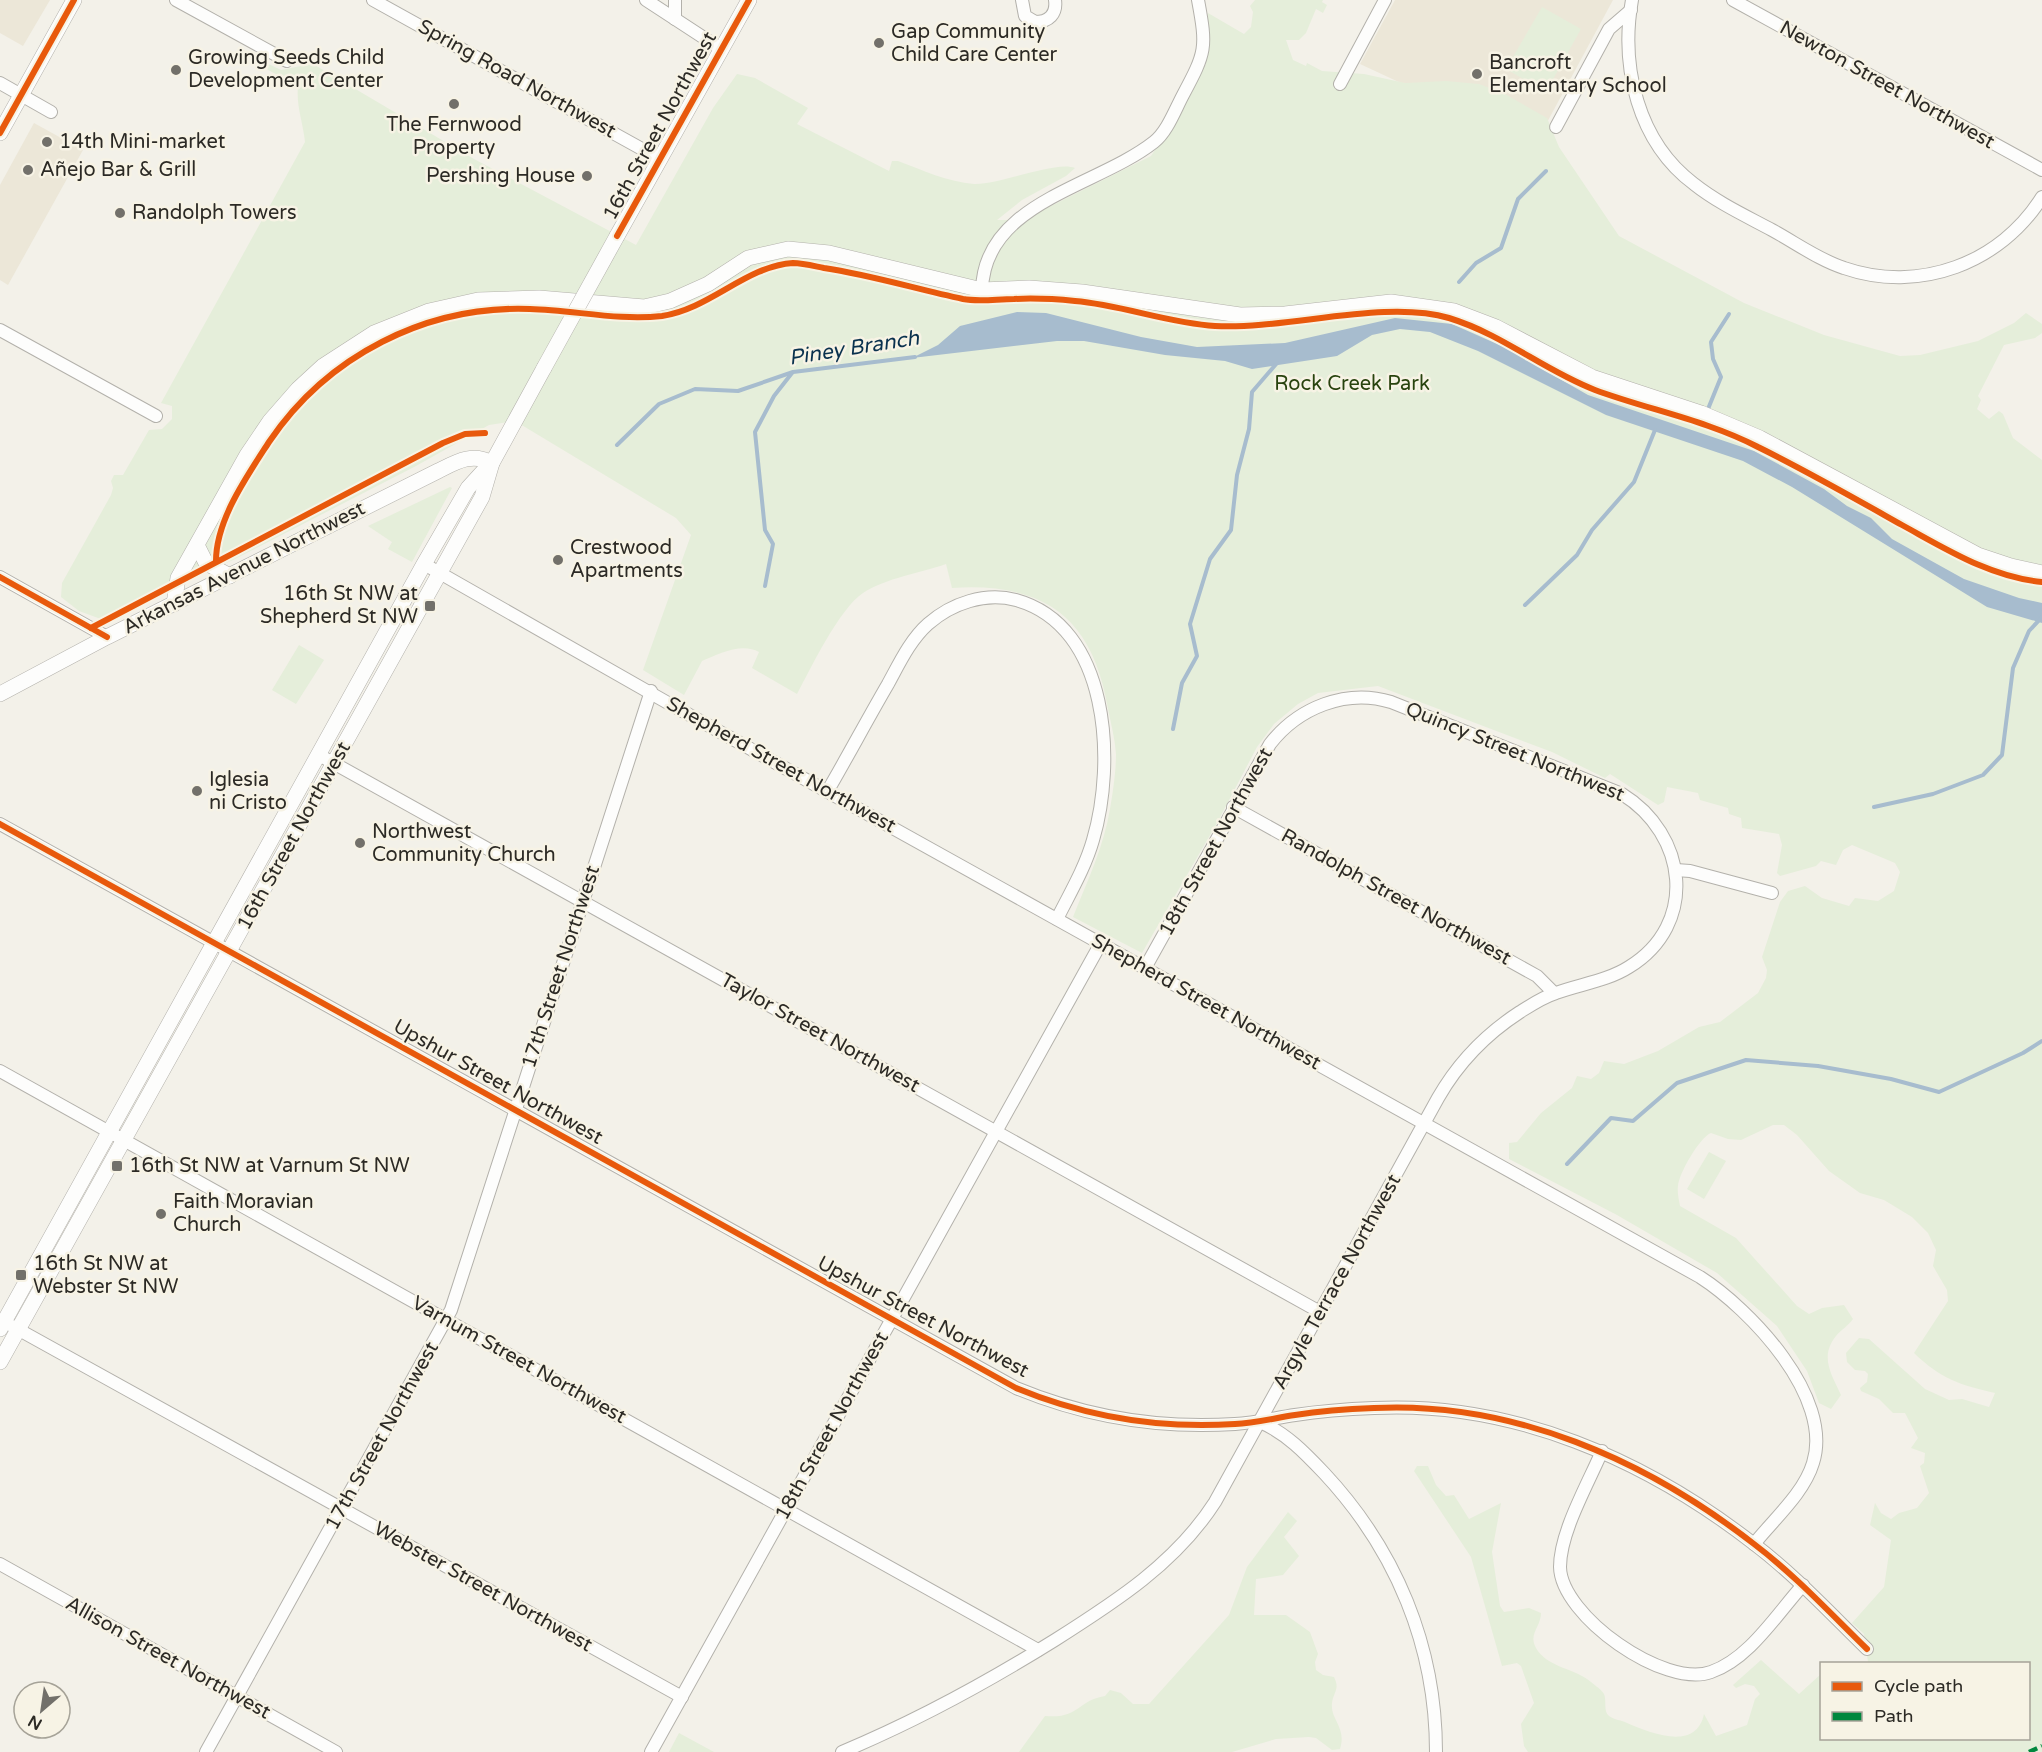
<svg xmlns="http://www.w3.org/2000/svg" width="2042" height="1752" font-family="'Varela Round',sans-serif">
<style>
.built{fill:#ece7d8}
.green{fill:#e5eeda}
.water{fill:#a7bcce}
.lines{fill:none;stroke-linecap:round;stroke-linejoin:round}
.stream{stroke:#a7bcce;stroke-width:4}
.minor-casing{stroke:#b3b1ab;stroke-width:14}
.major-casing{stroke:#b3b1ab;stroke-width:16}
.minor{stroke:#fdfdfc;stroke-width:12}
.major{stroke:#fdfdfc;stroke-width:15}
.major-bridge-casing{stroke:#b3b1ab;stroke-width:16;stroke-linecap:butt}
.major-bridge{stroke:#fdfdfc;stroke-width:15}
.quiet{stroke:#00873e;stroke-width:4.5;stroke-dasharray:9 4.5;stroke-linecap:butt}
.cycleway-casing{stroke:#f7f3e5;stroke-width:10}
.cycleway{stroke:#e8590c;stroke-width:6}
.poi-dot{fill:#72706a;stroke:#f7f3e5;stroke-width:2}
.labels{text-anchor:middle;dominant-baseline:central;stroke-width:5;stroke-linejoin:round;paint-order:stroke}
.poi-label{font-size:20px;fill:#2c2a25;stroke:#f7f3e5;text-anchor:start}
.street-label{font-size:20px;fill:#2c2a25;stroke:#f7f3e5}
.park-label{font-size:20px;fill:#28430e;stroke:#f7f3e5}
.water-label{font-size:21px;font-style:italic;fill:#0a314e;stroke:#f7f3e5}
</style>
<rect width="100%" height="100%" fill="#f3f1e9"/>
<g class="built">
<path d="M 0,0 L 50,0 L 23,46 L 0,33 Z"/>
<path d="M 1395,0 L 1613,0 L 1544,128 L 1403,84 L 1360,64 Z"/>
<path d="M 34,123 L 83,150 L 8,285 L 0,280 L 0,185 Z"/>
</g>
<g class="green">
<path d="M 1255,0 L 1323,0 L 1322,2 L 1327,5 L 1323,13 L 1316,9 L 1306,33 L 1299,40 L 1286,40 L 1293,60 L 1306,66 L 1307,63 L 1322,71 L 1364,74 L 1405,83 L 1446,81 L 1479,84 L 1503,93 L 1547,118 L 1559,147 L 1619,236 L 1744,303 L 1824,335 L 1900,356 L 1920,355 L 1978,341 L 2014,323 L 2026,313 L 2042,324 L 2042,333 L 2035,338 L 2004,345 L 1978,396 L 1981,400 L 1977,409 L 1989,419 L 1999,411 L 2003,414 L 2013,438 L 2042,460 L 2042,1752 L 1528,1752 L 1524,1746 L 1521,1724 L 1534,1703 L 1521,1666 L 1517,1663 L 1502,1666 L 1471,1557 L 1414,1471 L 1417,1466 L 1428,1466 L 1436,1485 L 1446,1496 L 1454,1495 L 1469,1519 L 1501,1503 L 1492,1552 L 1500,1606 L 1504,1612 L 1529,1608 L 1541,1613 C 1541,1627 1528,1634 1536,1648 C 1546,1666 1571,1668 1587,1679 C 1592,1683 1601,1689 1604,1694 C 1607,1701 1603,1711 1609,1716 C 1614,1720 1622,1720 1627,1723 C 1651,1733 1696,1752 1704,1714 L 1716,1736 L 1747,1725 L 1755,1699 L 1760,1694 L 1754,1686 L 1745,1684 L 1736,1688 L 1733,1685 L 1761,1660 L 1799,1694 L 1821,1674 L 1822,1738 L 2028,1738 L 2028,1664 L 1849,1663 L 1868,1662 L 1864,1634 L 1852,1623 L 1884,1587 L 1891,1540 L 1870,1525 L 1875,1503 L 1881,1513 L 1891,1519 L 1899,1513 L 1917,1508 L 1929,1493 L 1920,1466 L 1924,1463 L 1925,1453 L 1911,1448 L 1918,1438 L 1905,1413 L 1893,1413 L 1879,1399 L 1861,1391 L 1860,1388 L 1867,1382 L 1868,1374 L 1865,1371 L 1855,1370 L 1847,1362 L 1846,1353 L 1859,1338 L 1869,1339 L 1925,1389 L 1949,1400 L 1962,1399 L 1989,1407 L 1995,1393 C 1960,1385 1941,1379 1914,1353 L 1948,1301 L 1947,1290 L 1933,1266 L 1936,1250 L 1928,1233 L 1912,1217 L 1884,1200 L 1860,1193 L 1829,1171 L 1797,1135 L 1784,1125 L 1773,1125 L 1741,1140 L 1728,1139 L 1711,1133 C 1700,1137 1679,1173 1678,1186 C 1677,1192 1679,1200 1680,1206 L 1736,1238 L 1797,1306 L 1809,1314 L 1822,1308 L 1844,1305 L 1853,1319 C 1848,1326 1841,1330 1836,1336 C 1819,1357 1832,1375 1841,1395 L 1831,1409 L 1819,1403 L 1807,1371 L 1777,1326 L 1717,1273 L 1617,1215 L 1509,1159 L 1509,1143 L 1517,1142 L 1541,1113 L 1572,1088 L 1577,1076 L 1591,1079 L 1599,1073 L 1604,1061 L 1624,1064 L 1658,1051 L 1699,1027 L 1720,1022 L 1758,993 L 1766,978 L 1767,970 L 1762,957 L 1780,902 L 1788,891 L 1805,886 L 1822,898 L 1849,906 L 1855,898 L 1878,901 L 1894,891 L 1900,872 L 1895,863 L 1852,845 L 1843,850 L 1836,865 L 1821,861 L 1816,866 L 1780,876 L 1777,873 L 1782,845 L 1779,834 L 1742,828 L 1741,818 L 1729,814 L 1728,808 L 1700,800 L 1698,793 L 1667,787 L 1664,802 L 1658,805 L 1610,774 L 1605,778 L 1552,752 L 1378,686 L 1318,693 L 1298,704 L 1274,724 L 1257,747 L 1217,823 L 1142,953 L 1073,917 C 1087,882 1104,846 1110,809 C 1113,792 1116,771 1116,754 C 1115,739 1111,724 1108,709 C 1093,618 1045,582 952,588 L 946,564 C 920,573 886,578 863,593 C 839,609 811,668 797,694 L 752,668 L 759,652 C 742,642 718,654 702,661 L 684,695 L 643,670 L 691,535 L 676,518 L 515,421 L 489,425 L 416,466 L 233,560 L 157,594 L 109,622 L 79,611 L 61,597 L 62,583 L 111,495 L 113,488 L 111,481 L 114,475 L 123,475 L 149,430 L 162,429 L 172,419 L 172,406 L 161,403 L 305,142 C 303,122 296,106 298,86 L 257,64 L 253,61 L 254,57 L 281,70 L 306,65 L 308,61 L 474,159 L 636,245 L 713,108 L 737,74 L 755,78 L 808,108 L 797,124 L 889,171 L 892,161 L 898,161 C 922,170 948,182 974,184 C 1000,185 1056,160 1075,168 L 1066,176 L 1022,200 L 997,220 L 1023,220 L 1151,156 L 1177,117 L 1206,64 L 1208,13 L 1244,34 L 1251,27 L 1253,12 L 1250,6 Z"/>
<path d="M 1542,7 L 1581,29 L 1546,92 L 1506,69 Z"/>
<path d="M 450,487 L 452,488 L 412,562 L 388,549 L 392,542 L 368,526 Z"/>
<path d="M 299,645 L 324,660 L 296,704 L 272,690 Z"/>
<path d="M 1709,1152 L 1726,1161 L 1704,1199 L 1687,1189 Z"/>
<path d="M 1288,1512 L 1297,1521 L 1284,1537 L 1299,1556 L 1283,1575 L 1256,1579 L 1254,1615 L 1286,1615 L 1310,1632 L 1318,1654 L 1315,1662 L 1316,1670 L 1323,1675 L 1334,1677 C 1340,1689 1334,1691 1332,1703 C 1330,1720 1347,1727 1340,1749 L 1332,1750 L 1316,1738 L 1309,1737 L 1276,1739 L 1232,1752 L 1019,1752 L 1045,1716 C 1080,1719 1076,1701 1105,1696 L 1110,1690 L 1121,1693 L 1133,1704 L 1149,1704 L 1229,1615 L 1247,1567 Z"/>
<path d="M 679,1733 L 714,1752 L 669,1752 Z"/>
</g>
<path class="water" d="M 1017,312 L 1046,313 L 1141,337 L 1197,347 L 1285,343 L 1395,318 L 1452,324 L 1504,347 L 1588,395 L 1754,451 L 1824,489 L 1847,506 L 1871,518 L 1892,539 L 1964,579 L 2019,598 L 2042,603 L 2042,623 L 1987,607 L 1792,487 L 1743,461 L 1606,415 L 1478,351 L 1430,332 L 1400,329 L 1372,335 L 1337,356 L 1252,369 L 1225,361 L 1165,355 L 1084,341 L 1057,341 L 912,358 L 938,345 L 960,326 Z"/>
<g class="lines">
<g class="stream">
<path d="M 1459,282 L 1476,263 L 1501,248 L 1518,199 L 1546,171"/>
<path d="M 1708,409 L 1721,377 L 1713,359 L 1711,342 L 1729,314"/>
<path d="M 617,445 L 659,404 L 695,389 L 738,391 L 793,372 L 915,357"/>
<path d="M 765,586 L 773,544 L 765,530 L 755,432 L 774,396 L 792,373"/>
<path d="M 1525,605 L 1577,555 L 1592,530 L 1634,482 L 1655,430"/>
<path d="M 1173,729 L 1182,683 L 1197,656 L 1190,624 L 1210,559 L 1231,530 L 1237,475 L 1249,429 L 1252,392 L 1277,363"/>
<path d="M 1874,807 L 1933,794 L 1983,775 L 2002,755 L 2013,668 L 2029,631 L 2042,617"/>
<path d="M 1567,1164 L 1611,1118 L 1633,1121 L 1677,1083 L 1746,1060 L 1818,1066 L 1891,1079 L 1939,1092 L 2023,1053 L 2042,1041"/>
</g>
<g class="minor-casing">
<g id="minor">
<path d="M 176,0 L 287,61"/>
<path d="M 373,0 L 660,159"/>
<path d="M 646,0 L 721,49"/>
<path d="M 675,0 L 675,19"/>
<path d="M 1022,0 L 1025,16 L 1035,22 C 1049,22 1057,14 1055,0"/>
<path d="M 1632,0 C 1620,67 1638,142 1694,184 C 1718,203 1746,216 1772,230 C 1796,243 1819,260 1844,268 C 1919,294 2001,263 2042,197"/>
<path d="M 1733,0 L 2042,170"/>
<path d="M 0,83 L 51,112"/>
<path d="M 1340,84 L 1385,0"/>
<path d="M 1556,127 L 1609,29 L 1631,10"/>
<path d="M 982,290 C 984,202 1097,187 1154,142 C 1167,132 1175,110 1183,95 C 1206,52 1207,48 1198,0"/>
<path d="M 0,330 L 156,416"/>
<path d="M 424,564 L 668,703 L 1700,1277 C 1750,1309 1834,1397 1813,1463 C 1804,1493 1774,1519 1754,1544"/>
<path d="M 0,577 L 107,637"/>
<path d="M 319,755 L 1320,1312"/>
<path d="M 827,792 C 848,756 867,720 888,684 C 899,664 910,640 928,624 C 952,603 985,592 1016,600 C 1110,626 1116,763 1093,840 C 1085,868 1070,893 1057,919"/>
<path d="M 1233,807 L 1537,976 L 1554,993"/>
<path d="M 0,824 L 1016,1388 C 1086,1417 1159,1429 1235,1424 C 1255,1423 1275,1418 1295,1415 C 1321,1411 1348,1409 1374,1408 C 1513,1401 1646,1460 1754,1544 C 1795,1575 1830,1613 1867,1649"/>
<path d="M 1676,870 L 1690,871 L 1772,893"/>
<path d="M 0,1071 L 1038,1650"/>
<path d="M 12,1326 L 682,1697"/>
<path d="M 1260,1422 C 1286,1433 1305,1453 1324,1473 C 1396,1550 1436,1646 1436,1752"/>
<path d="M 1602,1451 C 1588,1484 1560,1532 1560,1567 C 1561,1616 1665,1689 1711,1672 C 1749,1659 1776,1615 1803,1585"/>
<path d="M 0,1564 L 336,1752"/>
<path d="M 206,1752 L 451,1310 L 651,691"/>
<path d="M 651,1752 L 1101,943"/>
<path d="M 842,1752 C 916,1721 986,1683 1055,1640 C 1115,1602 1176,1563 1215,1502 L 1438,1098 C 1458,1063 1486,1034 1520,1012 C 1531,1005 1543,997 1556,993 C 1580,984 1607,981 1629,967 C 1699,924 1687,834 1622,794 L 1391,702 C 1346,688 1298,708 1270,744 L 1145,968"/>
</g>
</g>
<g class="major-casing">
<g id="major">
<path d="M 0,133 L 74,0"/>
<path d="M 617,236 L 749,0"/>
<path d="M 197,545 L 206,563 L 230,576"/>
<path d="M 174,604 L 178,578 L 247,455 L 270,421 L 298,389 L 323,366 L 374,333 L 429,311 L 478,300 L 539,298 L 644,307 L 670,301 L 708,284 L 748,258 L 788,249 L 829,253 L 982,290 L 1029,288 L 1082,292 L 1240,315 L 1285,314 L 1391,302 L 1454,311 L 1496,327 L 1592,377 L 1701,413 L 1760,438 L 1978,555 L 2011,566 L 2042,573"/>
<path d="M 0,694 L 107,637 L 438,471 C 456,462 472,452 492,463"/>
<path d="M 0,1329 L 424,564 L 468,488 L 489,465"/>
<path d="M 0,1362 L 482,497 L 492,463 L 544,368"/>
</g>
</g>
<use href="#minor" class="minor"/>
<use href="#major" class="major"/>
<g class="major-bridge-casing">
<path id="major-bridge" d="M 544,368 L 617,236"/>
</g>
<use href="#major-bridge" class="major-bridge"/>
<path class="quiet" d="M 2029,1752 L 2042,1746"/>
<g class="cycleway-casing">
<g id="cycleway">
<path d="M 0,133 L 74,0"/>
<path d="M 617,236 L 749,0"/>
<path d="M 216,561 C 216,520 247,476 269,442 C 327,356 426,305 530,309 C 574,310 618,321 662,316 C 710,309 746,266 793,263 C 803,263 814,266 824,268 C 871,275 916,289 963,299 C 979,302 997,299 1014,299 C 1034,298 1055,299 1075,301 C 1122,305 1168,323 1215,326 C 1286,330 1384,299 1449,318 C 1504,335 1543,370 1595,390 C 1649,410 1706,420 1758,447 C 1807,471 1854,498 1902,525 C 1946,549 1990,577 2042,582"/>
<path d="M 0,577 L 107,637"/>
<path d="M 91,628 L 443,443 L 465,434 L 485,433"/>
<path d="M 0,824 L 1016,1388 C 1086,1417 1159,1429 1235,1424 C 1255,1423 1275,1418 1295,1415 C 1321,1411 1348,1409 1374,1408 C 1513,1401 1646,1460 1754,1544 C 1795,1575 1830,1613 1867,1649"/>
</g>
</g>
<use href="#cycleway" class="cycleway"/>
</g>
<g class="poi-dot">
<circle cx="879" cy="43" r="6"/>
<circle cx="176" cy="70" r="6"/>
<circle cx="1477" cy="74" r="6"/>
<circle cx="454" cy="104" r="6"/>
<circle cx="47" cy="142" r="6"/>
<circle cx="28" cy="170" r="6"/>
<circle cx="587" cy="176" r="6"/>
<circle cx="120" cy="213" r="6"/>
<circle cx="558" cy="560" r="6"/>
<rect x="424" y="600" width="12" height="12" rx="3"/>
<circle cx="197" cy="791" r="6"/>
<circle cx="360" cy="843" r="6"/>
<rect x="111" y="1160" width="12" height="12" rx="3"/>
<circle cx="161" cy="1214" r="6"/>
<rect x="15" y="1269" width="12" height="12" rx="3"/>
</g>
<g class="labels">
<g class="poi-label">
<text x="891" y="32">Gap Community<tspan x="891" dy="23">Child Care Center</tspan></text>
<text x="188" y="58">Growing Seeds Child<tspan x="188" dy="23">Development Center</tspan></text>
<text x="1489" y="63">Bancroft<tspan x="1489" dy="23">Elementary School</tspan></text>
<text x="454" y="125" text-anchor="middle">The Fernwood<tspan x="454" dy="23">Property</tspan></text>
<text x="59" y="142">14th Mini-market</text>
<text x="40" y="170">Añejo Bar &amp; Grill</text>
<text x="575" y="176" text-anchor="end">Pershing House</text>
<text x="132" y="213">Randolph Towers</text>
<text x="570" y="548">Crestwood<tspan x="570" dy="23">Apartments</tspan></text>
<text x="418" y="594" text-anchor="end">16th St NW at<tspan x="418" dy="23">Shepherd St NW</tspan></text>
<text x="209" y="780">Iglesia<tspan x="209" dy="23">ni Cristo</tspan></text>
<text x="372" y="832">Northwest<tspan x="372" dy="23">Community Church</tspan></text>
<text x="129" y="1166">16th St NW at Varnum St NW</text>
<text x="173" y="1202">Faith Moravian<tspan x="173" dy="23">Church</tspan></text>
<text x="33" y="1264">16th St NW at<tspan x="33" dy="23">Webster St NW</tspan></text>
</g>
<g class="street-label">
<text transform="translate(517 79) rotate(29)">Spring Road Northwest</text>
<text transform="translate(1887 85) rotate(29)">Newton Street Northwest</text>
<text transform="translate(660 126) rotate(-61)">16th Street Northwest</text>
<text transform="translate(244 568) rotate(-27)">Arkansas Avenue Northwest</text>
<text transform="translate(1515 752) rotate(22)">Quincy Street Northwest</text>
<text transform="translate(781 765) rotate(29)">Shepherd Street Northwest</text>
<text transform="translate(294 836) rotate(-61)">16th Street Northwest</text>
<text transform="translate(1216 842) rotate(-61)">18th Street Northwest</text>
<text transform="translate(1396 897) rotate(29)">Randolph Street Northwest</text>
<text transform="translate(561 967) rotate(-72)">17th Street Northwest</text>
<text transform="translate(1206 1002) rotate(29)">Shepherd Street Northwest</text>
<text transform="translate(820 1033) rotate(29)">Taylor Street Northwest</text>
<text transform="translate(498 1082) rotate(29)">Upshur Street Northwest</text>
<text transform="translate(1337 1282) rotate(-61)">Argyle Terrace Northwest</text>
<text transform="translate(923 1317) rotate(28)">Upshur Street Northwest</text>
<text transform="translate(519 1360) rotate(29)">Varnum Street Northwest</text>
<text transform="translate(832 1426) rotate(-61)">18th Street Northwest</text>
<text transform="translate(382 1436) rotate(-61)">17th Street Northwest</text>
<text transform="translate(483 1587) rotate(29)">Webster Street Northwest</text>
<text transform="translate(168 1658) rotate(29)">Allison Street Northwest</text>
</g>
<g class="park-label">
<text x="1352" y="384">Rock Creek Park</text>
</g>
<g class="water-label">
<text transform="translate(854 348) rotate(-9)">Piney Branch</text>
</g>
</g>
<rect x="1820" y="1662" width="210" height="78" fill="#f7f3e5" stroke="#a6a398" stroke-width="1.5"/>
<rect x="1832" y="1682" width="30" height="9" fill="#e8590c" stroke="#a6a398" stroke-width="1.5"/>
<text x="1874" y="1692" font-size="18" fill="#2c2a25">Cycle path</text>
<rect x="1832" y="1712" width="30" height="9" fill="#00873e" stroke="#a6a398" stroke-width="1.5"/>
<text x="1874" y="1722" font-size="18" fill="#2c2a25">Path</text>
<g transform="translate(42 1710) rotate(209)"><circle r="28" fill="#f7f3e5" stroke="#a6a398" stroke-width="1.5"/>
<path d="M0-4.5L10 22L0 15L-10 22Z" fill="#72706a"/>
<text y="-9" font-size="16" font-weight="bold" text-anchor="middle" fill="#2c2a25">N</text>
</g>
</svg>
